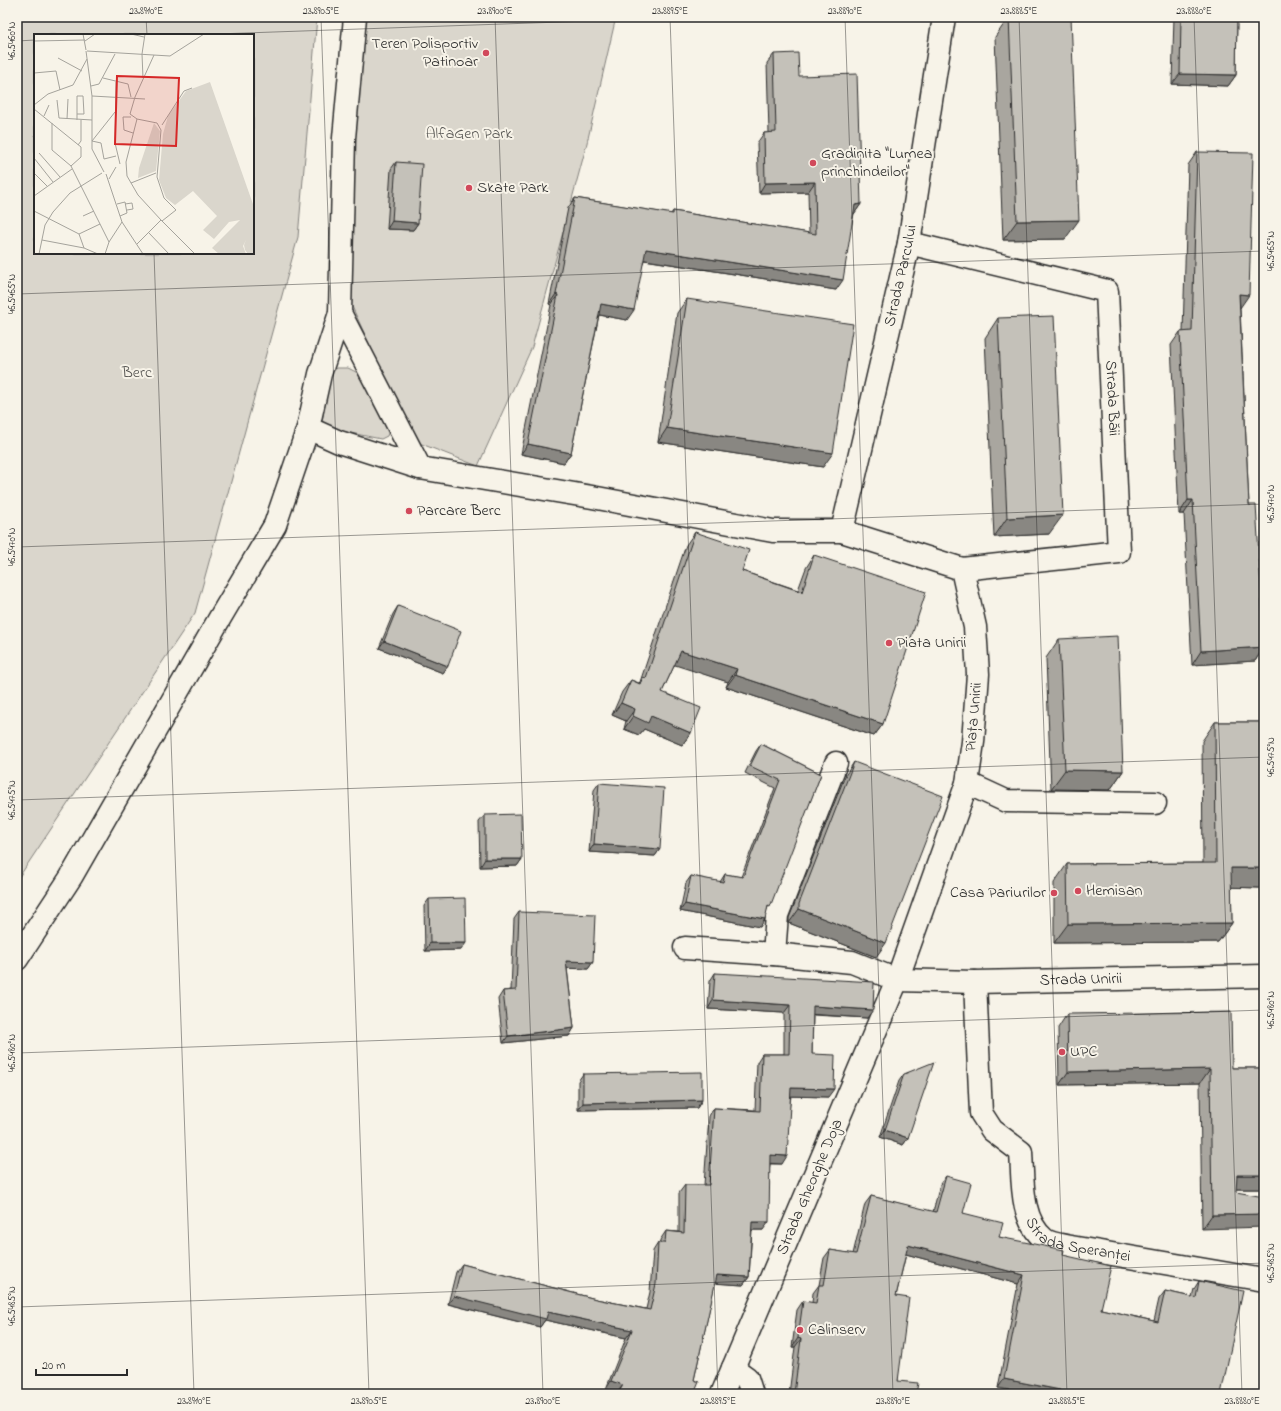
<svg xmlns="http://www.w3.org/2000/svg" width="1281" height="1411" font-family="'Indie Flower',sans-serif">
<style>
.green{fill:#dad6cc;stroke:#82807c;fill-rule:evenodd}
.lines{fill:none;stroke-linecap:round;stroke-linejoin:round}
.minor-casing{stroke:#2b2b2b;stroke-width:25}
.minor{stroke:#f7f3e8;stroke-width:22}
.wall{fill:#a9a69f;stroke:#2b2b2b}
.shaded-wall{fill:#898782;stroke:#2b2b2b}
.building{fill:#c4c1b9;stroke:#2b2b2b}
.ticks{fill:none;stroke:#2b2b2b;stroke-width:1;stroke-opacity:0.45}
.poi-dot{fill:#d1495b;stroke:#f7f3e8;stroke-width:1.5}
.labels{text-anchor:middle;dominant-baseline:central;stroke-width:4;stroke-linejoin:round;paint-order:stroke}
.poi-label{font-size:16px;fill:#2b2b2b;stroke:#f7f3e8;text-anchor:start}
.park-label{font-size:16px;fill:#575653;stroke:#f7f3e8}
.street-label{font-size:16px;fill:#2b2b2b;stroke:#f7f3e8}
.inset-road{fill:none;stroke:#a5a39c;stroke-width:1}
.view{fill:#d62828;fill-opacity:0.15;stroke:#d62828;stroke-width:2}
.inset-edge{fill:none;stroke:#2b2b2b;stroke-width:2}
.neatline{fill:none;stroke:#2b2b2b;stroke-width:1.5}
.ticks-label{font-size:10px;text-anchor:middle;fill:#2b2b2b}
</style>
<rect width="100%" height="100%" fill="#f7f3e8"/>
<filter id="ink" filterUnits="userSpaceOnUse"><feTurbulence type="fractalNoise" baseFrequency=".025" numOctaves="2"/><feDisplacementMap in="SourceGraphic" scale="8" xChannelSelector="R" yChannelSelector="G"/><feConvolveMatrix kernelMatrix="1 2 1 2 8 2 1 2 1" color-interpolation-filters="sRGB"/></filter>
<g filter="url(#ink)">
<g class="green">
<path d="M 17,17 L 317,17 L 298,237 L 195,613 L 17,880 ZM 35,35 L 253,35 L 253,253 L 35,253 Z"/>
<path d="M 361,17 L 616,17 L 586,147 L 532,347 L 478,466 L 419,443 L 390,389 L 349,300 L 347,276 Z"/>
<path d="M 337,368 L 348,368 L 358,373 L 390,429 L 387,436 L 381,439 L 331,429 L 322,421 L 331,373 Z"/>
</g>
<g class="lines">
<g class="minor-casing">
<g id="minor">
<path d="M 355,17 L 344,138 L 340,313 L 420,468 L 592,497 L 773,531 L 842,531 L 962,569 L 975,627 L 978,674 L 973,742 L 967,783 L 897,980 L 722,1394"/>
<path id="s1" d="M 909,243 L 1107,291 L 1119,552 L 962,569"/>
<path d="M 340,313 L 320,374 L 308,428 L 339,442 L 420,468"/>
<path id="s2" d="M 842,531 L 909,243 L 944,17"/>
<path d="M 967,783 L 1006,801 L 1155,803"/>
<path id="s3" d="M 685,948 L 774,954 L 852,962 L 897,980 L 975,982 L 1264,976"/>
<path d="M 774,954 L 777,915 L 836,763"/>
<path d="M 17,959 L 71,877 L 221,616 L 275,525 L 308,428"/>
<path id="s4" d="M 975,982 L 981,1113 L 992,1130 L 1021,1152 C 1023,1180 1020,1219 1044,1239 C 1050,1244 1063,1245 1071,1247 L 1264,1280"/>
<path d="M 733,1368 L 747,1378 L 752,1394"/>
</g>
</g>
<use href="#minor" class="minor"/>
</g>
<g class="wall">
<path d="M 1009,17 L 1065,239 L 1003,240 L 995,37 Z"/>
<path d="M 1174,17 L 1237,17 L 1236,75 L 1228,86 L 1172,84 Z"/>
<path d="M 774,54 L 799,76 L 861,204 L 854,214 L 836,290 L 644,260 L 627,320 L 599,315 L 571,453 L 564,463 L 521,454 L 551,305 L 549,304 L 568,208 L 575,198 L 671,214 L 673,211 L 809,233 L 808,192 L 759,193 L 757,143 L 764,133 L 769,133 L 767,63 Z"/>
<path d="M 1197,152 L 1240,308 L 1249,505 L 1264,638 L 1264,648 L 1255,661 L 1192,665 L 1184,514 L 1179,514 L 1171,345 L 1180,332 L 1183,332 L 1188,165 Z"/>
<path d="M 396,162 L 418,223 L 413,230 L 387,229 L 391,169 Z"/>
<path d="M 687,299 L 823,467 L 658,442 L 677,313 Z"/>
<path d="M 998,318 L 1049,534 L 994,537 L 985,338 Z"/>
<path d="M 695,532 L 742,571 L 798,590 L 806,568 L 814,555 L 883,724 L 874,736 L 726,687 L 728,682 L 675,664 L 662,692 L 691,733 L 682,745 L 644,729 L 639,735 L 624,729 L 626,721 L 612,715 L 622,692 L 631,680 L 639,683 L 640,682 L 686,545 Z"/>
<path d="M 398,606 L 448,666 L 443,673 L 379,648 L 393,614 Z"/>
<path d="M 1059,639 L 1123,771 L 1110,790 L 1051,789 L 1046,658 Z"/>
<path d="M 1215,722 L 1264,722 L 1264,882 L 1260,888 L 1231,887 L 1232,923 L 1218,942 L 1054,943 L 1054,883 L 1067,864 L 1203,863 L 1202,741 Z"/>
<path d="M 761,744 L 821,774 L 760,927 L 680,911 L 686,883 L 691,876 L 720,882 L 725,874 L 741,877 L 775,788 L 745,773 L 756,751 Z"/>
<path d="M 854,762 L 876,957 L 789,923 L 789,918 L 845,776 Z"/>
<path d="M 599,783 L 660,849 L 655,856 L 589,852 L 594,790 Z"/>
<path d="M 485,815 L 522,859 L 517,866 L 480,867 L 479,822 Z"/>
<path d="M 429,899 L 461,950 L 425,951 L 424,906 Z"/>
<path d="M 519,912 L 593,962 L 588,969 L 567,968 L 574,1028 L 569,1036 L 503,1043 L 498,999 L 503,991 L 511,990 L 514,919 Z"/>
<path d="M 715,973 L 867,1018 L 813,1015 L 812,1054 L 828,1097 L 791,1096 L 782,1164 L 770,1164 L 763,1230 L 752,1230 L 749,1277 L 743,1285 L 715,1283 L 694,1380 L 694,1394 L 617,1394 L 617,1393 L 606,1389 L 626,1338 L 545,1320 L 540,1327 L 448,1304 L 456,1272 L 462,1264 L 596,1299 L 646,1309 L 650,1292 L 653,1251 L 658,1243 L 660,1243 L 660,1240 L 666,1231 L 679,1232 L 679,1193 L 685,1185 L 704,1185 L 709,1116 L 714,1108 L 755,1110 L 757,1062 L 762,1054 L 784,1054 L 784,1013 L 708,1009 L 710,981 Z"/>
<path d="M 1067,1014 L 1232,1068 L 1264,1068 L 1264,1189 L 1236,1189 L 1202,1229 L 1200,1083 L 1059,1085 L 1058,1028 Z"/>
<path d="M 583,1074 L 702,1100 L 697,1108 L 578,1110 L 578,1081 Z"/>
<path d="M 904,1074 L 908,1138 L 903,1145 L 880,1137 L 899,1081 Z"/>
<path d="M 946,1176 L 963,1213 L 999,1237 L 1063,1255 L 1101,1309 L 1154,1321 L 1159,1299 L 1165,1291 L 1192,1297 L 1194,1289 L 1199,1281 L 1221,1394 L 1031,1394 L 998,1388 L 1018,1284 L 906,1254 L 896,1296 L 898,1381 L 916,1394 L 789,1394 L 795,1347 L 792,1347 L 797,1310 L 803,1301 L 812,1303 L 813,1293 L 819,1285 L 824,1258 L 830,1250 L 853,1254 L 865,1204 L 871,1196 L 933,1212 L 940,1184 Z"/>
</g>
<g class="shaded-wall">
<path d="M 1180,74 L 1236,75 L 1228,86 L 1172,84 Z"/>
<path d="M 815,182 L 808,192 L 759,193 L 765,183 Z"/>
<path d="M 861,204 L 854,214 L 848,215 L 855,205 Z"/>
<path d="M 1079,220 L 1065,239 L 1003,240 L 1017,221 Z"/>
<path d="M 392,221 L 418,223 L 413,230 L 387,229 Z"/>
<path d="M 646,249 L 843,280 L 836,290 L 639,259 Z"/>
<path d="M 556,294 L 558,295 L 551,305 L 549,304 Z"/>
<path d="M 1239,294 L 1249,295 L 1240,308 Z"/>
<path d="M 601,304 L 634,310 L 627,320 L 594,314 Z"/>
<path d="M 667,428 L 833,453 L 823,467 L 658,442 Z"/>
<path d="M 528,444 L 571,453 L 564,463 L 521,454 Z"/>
<path d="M 1188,500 L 1193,500 L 1184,514 L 1179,514 Z"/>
<path d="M 1063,515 L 1049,534 L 994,537 L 1007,518 Z"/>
<path d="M 384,641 L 448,666 L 443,673 L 379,648 Z"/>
<path d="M 1264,647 L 1255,661 L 1192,665 L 1201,651 Z"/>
<path d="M 681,651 L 737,669 L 728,682 L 672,664 Z"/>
<path d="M 735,675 L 883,724 L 874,736 L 726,687 Z"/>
<path d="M 621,703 L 635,709 L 626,721 L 612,715 Z"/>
<path d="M 633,716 L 651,716 L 691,733 L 682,745 L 644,729 L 639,735 L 624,729 Z"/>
<path d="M 1065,770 L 1123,771 L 1110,790 L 1051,789 Z"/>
<path d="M 594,844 L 660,849 L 655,856 L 589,852 Z"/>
<path d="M 485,859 L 522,859 L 517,866 L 480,867 Z"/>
<path d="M 1231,868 L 1264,868 L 1264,882 L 1260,888 L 1218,887 Z"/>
<path d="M 685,904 L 765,919 L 760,927 L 680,911 Z"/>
<path d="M 799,909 L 886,943 L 876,957 L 789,923 Z"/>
<path d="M 1232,923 L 1218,942 L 1054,943 L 1068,924 Z"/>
<path d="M 430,943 L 466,943 L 461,950 L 425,951 Z"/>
<path d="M 566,961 L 593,962 L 588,969 L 561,968 Z"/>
<path d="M 713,1000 L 790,1005 L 784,1013 L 708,1009 Z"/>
<path d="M 813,1006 L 873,1010 L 867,1018 L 807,1014 Z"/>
<path d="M 574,1028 L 569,1036 L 503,1043 L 508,1036 Z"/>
<path d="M 1210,1069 L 1200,1083 L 1059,1085 L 1068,1072 Z"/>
<path d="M 791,1088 L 834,1089 L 828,1097 L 785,1096 Z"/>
<path d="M 702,1100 L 697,1108 L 578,1110 L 583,1103 Z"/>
<path d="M 885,1130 L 908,1138 L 903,1145 L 880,1137 Z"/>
<path d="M 770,1155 L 787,1156 L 782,1164 L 764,1163 Z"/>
<path d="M 1237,1175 L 1264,1175 L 1264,1189 L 1228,1189 Z"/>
<path d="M 1264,1214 L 1264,1227 L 1202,1229 L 1212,1215 Z"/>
<path d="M 752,1222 L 769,1222 L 763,1230 L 747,1230 Z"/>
<path d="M 908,1245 L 1024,1275 L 1018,1284 L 902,1253 Z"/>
<path d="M 717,1275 L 749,1277 L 743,1285 L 711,1283 Z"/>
<path d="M 454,1296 L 548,1312 L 632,1330 L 626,1338 L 545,1320 L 540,1327 L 448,1304 Z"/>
<path d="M 798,1338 L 801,1339 L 795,1347 L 792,1347 Z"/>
<path d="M 1004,1379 L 1060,1390 L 1057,1394 L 1031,1394 L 998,1388 Z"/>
<path d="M 611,1381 L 623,1385 L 617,1393 L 606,1389 Z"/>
</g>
<g class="building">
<path d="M 1009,17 L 1071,17 L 1079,220 L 1017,221 Z"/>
<path d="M 1181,17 L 1237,17 L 1236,75 L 1180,74 Z"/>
<path d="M 798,53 L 799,76 L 857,74 L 861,204 L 855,205 L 843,280 L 646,249 L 634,310 L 601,304 L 571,453 L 528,444 L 558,295 L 556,294 L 575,198 L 673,214 L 673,211 L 816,234 L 815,182 L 765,183 L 764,133 L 776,132 L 774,54 Z"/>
<path d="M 1197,152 L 1253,153 L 1249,295 L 1239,294 L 1249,505 L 1256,505 L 1264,638 L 1264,647 L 1201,651 L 1193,500 L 1188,500 L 1180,332 L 1192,331 Z"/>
<path d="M 396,162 L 422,164 L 418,223 L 392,221 Z"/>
<path d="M 687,299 L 853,324 L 833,453 L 667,428 Z"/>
<path d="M 1054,316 L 1063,515 L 1007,518 L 998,318 Z"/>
<path d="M 695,532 L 749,550 L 742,571 L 802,592 L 814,555 L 926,592 L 883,724 L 735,675 L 737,669 L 681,651 L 662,692 L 701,708 L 691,733 L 651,716 L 648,723 L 633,716 L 635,709 L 621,703 L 631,680 L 640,684 L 643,677 L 646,678 Z"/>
<path d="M 398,606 L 461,631 L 448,666 L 384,641 Z"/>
<path d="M 1118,636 L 1123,771 L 1065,770 L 1059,639 Z"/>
<path d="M 1215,722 L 1264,722 L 1264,868 L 1231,868 L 1232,923 L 1068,924 L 1067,864 L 1216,863 Z"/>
<path d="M 761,744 L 821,774 L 770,907 L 768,906 L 765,919 L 685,904 L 691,876 L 723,882 L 725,874 L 743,877 L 780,780 L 750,766 Z"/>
<path d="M 854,762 L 943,796 L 886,943 L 799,909 L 799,904 Z"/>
<path d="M 599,783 L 664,788 L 660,849 L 594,844 Z"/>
<path d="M 521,814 L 522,859 L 485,859 L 485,815 Z"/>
<path d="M 465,898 L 466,943 L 430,943 L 429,899 Z"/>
<path d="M 519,912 L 595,915 L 593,962 L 566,961 L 574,1028 L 508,1036 L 503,991 L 516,990 Z"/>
<path d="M 715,973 L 874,982 L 873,1010 L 813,1006 L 812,1054 L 835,1055 L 834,1089 L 791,1088 L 787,1156 L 770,1155 L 769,1222 L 752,1222 L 749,1277 L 717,1275 L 694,1380 L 699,1382 L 694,1394 L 618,1394 L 623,1385 L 611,1381 L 632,1330 L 548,1312 L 546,1319 L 454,1296 L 462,1264 L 596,1299 L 650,1310 L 656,1284 L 658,1243 L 665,1243 L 666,1231 L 684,1233 L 685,1185 L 709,1185 L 714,1108 L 760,1111 L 762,1054 L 789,1054 L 790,1005 L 713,1000 Z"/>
<path d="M 1231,1012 L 1232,1068 L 1264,1068 L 1264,1175 L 1237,1175 L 1236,1192 L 1264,1197 L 1264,1214 L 1212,1215 L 1210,1069 L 1068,1072 L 1067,1014 Z"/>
<path d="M 934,1062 L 908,1138 L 885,1130 L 904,1074 Z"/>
<path d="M 702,1072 L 702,1100 L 583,1103 L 583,1074 Z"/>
<path d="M 946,1176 L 971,1183 L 963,1213 L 1003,1223 L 999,1237 L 1064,1250 L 1063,1255 L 1111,1266 L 1101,1309 L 1158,1322 L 1165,1291 L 1196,1298 L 1199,1281 L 1243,1291 L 1221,1394 L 1059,1394 L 1060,1390 L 1004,1379 L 1024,1275 L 908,1245 L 896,1296 L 909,1298 L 898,1381 L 918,1383 L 916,1394 L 794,1394 L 801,1339 L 798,1338 L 803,1301 L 816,1303 L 819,1285 L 824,1285 L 830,1250 L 856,1254 L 871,1196 L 936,1212 Z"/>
</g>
</g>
<path class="ticks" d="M 146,17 L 147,35M 321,17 L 369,1394M 495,17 L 543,1394M 670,17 L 718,1394M 845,17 L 893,1394M 1019,17 L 1067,1394M 1194,17 L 1242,1394M 188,35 L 704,17M 17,41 L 35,40M 154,253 L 194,1394M 17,294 L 1264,251M 17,547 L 1264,504M 17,800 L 1264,757M 17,1053 L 1264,1010M 17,1307 L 1264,1263M 17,1322 L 20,1394"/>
<g class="poi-dot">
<circle cx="486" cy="53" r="4"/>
<circle cx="813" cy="163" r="4"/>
<circle cx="469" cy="188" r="4"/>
<circle cx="409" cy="511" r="4"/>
<circle cx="889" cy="643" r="4"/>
<circle cx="1078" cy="891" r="4"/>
<circle cx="1054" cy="893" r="4"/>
<circle cx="1062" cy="1052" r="4"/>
<circle cx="800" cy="1330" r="4"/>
</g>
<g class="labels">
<g class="poi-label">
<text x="478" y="44" text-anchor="end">Teren Polisportiv<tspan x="478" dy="18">Patinoar</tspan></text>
<text x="821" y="154">Gradinita "Lumea<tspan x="821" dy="18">princhindeilor"</tspan></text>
<text x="477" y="188">Skate Park</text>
<text x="417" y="511">Parcare Berc</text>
<text x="897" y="643">Piata Unirii</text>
<text x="1086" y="891">Hemisan</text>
<text x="1046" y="893" text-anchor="end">Casa Pariurilor</text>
<text x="1070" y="1052">UPC</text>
<text x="808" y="1330">Calinserv</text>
</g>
<g class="park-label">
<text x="469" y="134">AlfaGen Park</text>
<text x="137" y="373">Berc</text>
</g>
<g class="street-label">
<text stroke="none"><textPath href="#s2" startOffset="262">Strada Parcului</textPath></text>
<text stroke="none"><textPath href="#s1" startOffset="311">Strada Băii</textPath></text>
<text transform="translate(974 717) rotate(-85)">Piața Unirii</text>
<text stroke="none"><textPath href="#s3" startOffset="400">Strada Unirii</textPath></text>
<text transform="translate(810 1187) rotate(-67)">Strada Gheorghe Doja</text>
<text stroke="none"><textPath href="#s4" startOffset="312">Strada Speranței</textPath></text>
</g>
</g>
<g transform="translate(34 34)">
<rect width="220" height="220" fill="#f7f3e8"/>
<path d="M 176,48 L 220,173 L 220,220 L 214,220 L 211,216 L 210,211 L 212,206 L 209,212 L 212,220 L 185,220 L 178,214 L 206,186 L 195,188 L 180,205 L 169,196 L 183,182 L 159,157 L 141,171 L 132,164 L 125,146 L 129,100 L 134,82 L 152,57 ZM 120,89 L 126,97 L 122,137 L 104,144 L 105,134 Z" fill="#dad6cc"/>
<path class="inset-road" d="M 49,0 L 52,16M 97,0 L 110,3M 0,7 L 51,6M 51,7 L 61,0M 52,17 L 58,62 L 58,115 L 70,138M 53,17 L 136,22 L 170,0M 120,21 L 101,63 L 96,80 L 103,85 L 123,89 L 127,96 L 123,143 L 130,164 L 142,176 L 128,187M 24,24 L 48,37M 0,39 L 22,37 L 26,56M 69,44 L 94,50 L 97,63M 109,44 L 108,20 L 111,0M 82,48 L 81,109 L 86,130M 57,52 L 65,50 L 81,20M 58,62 L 111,65M 23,66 L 25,84 L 58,86M 0,71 L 14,60 L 39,51 L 53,25M 0,75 L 47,113 L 47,123 L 37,132M 81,78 L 58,107 L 67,109 L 70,125 L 82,122M 10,82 L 15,71M 97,83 L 89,83 L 90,96 L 99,99M 33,85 L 34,65M 43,86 L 43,80 L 50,80 L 49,62 L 43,62 L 43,80M 18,89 L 18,116 L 37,132M 128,91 L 150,57 L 158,54M 44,111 L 47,107 L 47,86M 5,119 L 26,143M 0,124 L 19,148M 37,132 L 75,208M 0,139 L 13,152M 72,140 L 88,188 L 109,220M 75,145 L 82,133M 97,149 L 122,139M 0,162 L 38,135M 83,170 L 91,168 L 93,179 L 86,182M 91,170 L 98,169 L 99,175 L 93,176M 0,177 L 45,200 L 50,214M 49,182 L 60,177M 127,186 L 161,220M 115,199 L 135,220M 45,200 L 66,190M 8,206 L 50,214 L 64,220M 103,210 L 127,186 L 104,161 L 93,142 L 92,128 L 103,85M 5,220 L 11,191 L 19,178 L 36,159 L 68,139M 71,220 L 75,208 L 88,188"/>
<path class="view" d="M 83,42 L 145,44 L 142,112 L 81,110 Z"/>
<rect width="220" height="220" class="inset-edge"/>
</g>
<rect width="1281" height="1411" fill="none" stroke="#f7f3e8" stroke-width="44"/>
<path d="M36 1369v6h91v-6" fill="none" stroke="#2b2b2b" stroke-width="2"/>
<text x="42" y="1369" font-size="12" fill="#2b2b2b" stroke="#f7f3e8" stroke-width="3" paint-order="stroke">20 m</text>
<rect x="22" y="22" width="1237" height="1367" class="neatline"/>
<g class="ticks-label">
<text x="146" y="14">23.8910°E</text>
<text x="321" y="14">23.8905°E</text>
<text x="495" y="14">23.8900°E</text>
<text x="670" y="14">23.8895°E</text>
<text x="845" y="14">23.8890°E</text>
<text x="1019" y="14">23.8885°E</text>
<text x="1194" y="14">23.8880°E</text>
<text transform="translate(11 41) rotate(-90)" y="4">46.5460°N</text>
<text transform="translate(1270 251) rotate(-90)" y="4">46.5465°N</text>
<text transform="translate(11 294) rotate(-90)" y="4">46.5465°N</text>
<text transform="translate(1270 504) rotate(-90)" y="4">46.5470°N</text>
<text transform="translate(11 547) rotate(-90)" y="4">46.5470°N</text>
<text transform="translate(1270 757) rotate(-90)" y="4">46.5475°N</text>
<text transform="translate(11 800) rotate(-90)" y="4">46.5475°N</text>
<text transform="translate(1270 1010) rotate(-90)" y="4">46.5480°N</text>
<text transform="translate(11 1053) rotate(-90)" y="4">46.5480°N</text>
<text transform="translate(1270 1263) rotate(-90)" y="4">46.5485°N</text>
<text transform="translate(11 1306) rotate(-90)" y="4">46.5485°N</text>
<text x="194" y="1404">23.8910°E</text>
<text x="369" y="1404">23.8905°E</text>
<text x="543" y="1404">23.8900°E</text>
<text x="718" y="1404">23.8895°E</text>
<text x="893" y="1404">23.8890°E</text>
<text x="1067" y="1404">23.8885°E</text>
<text x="1242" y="1404">23.8880°E</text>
</g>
</svg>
